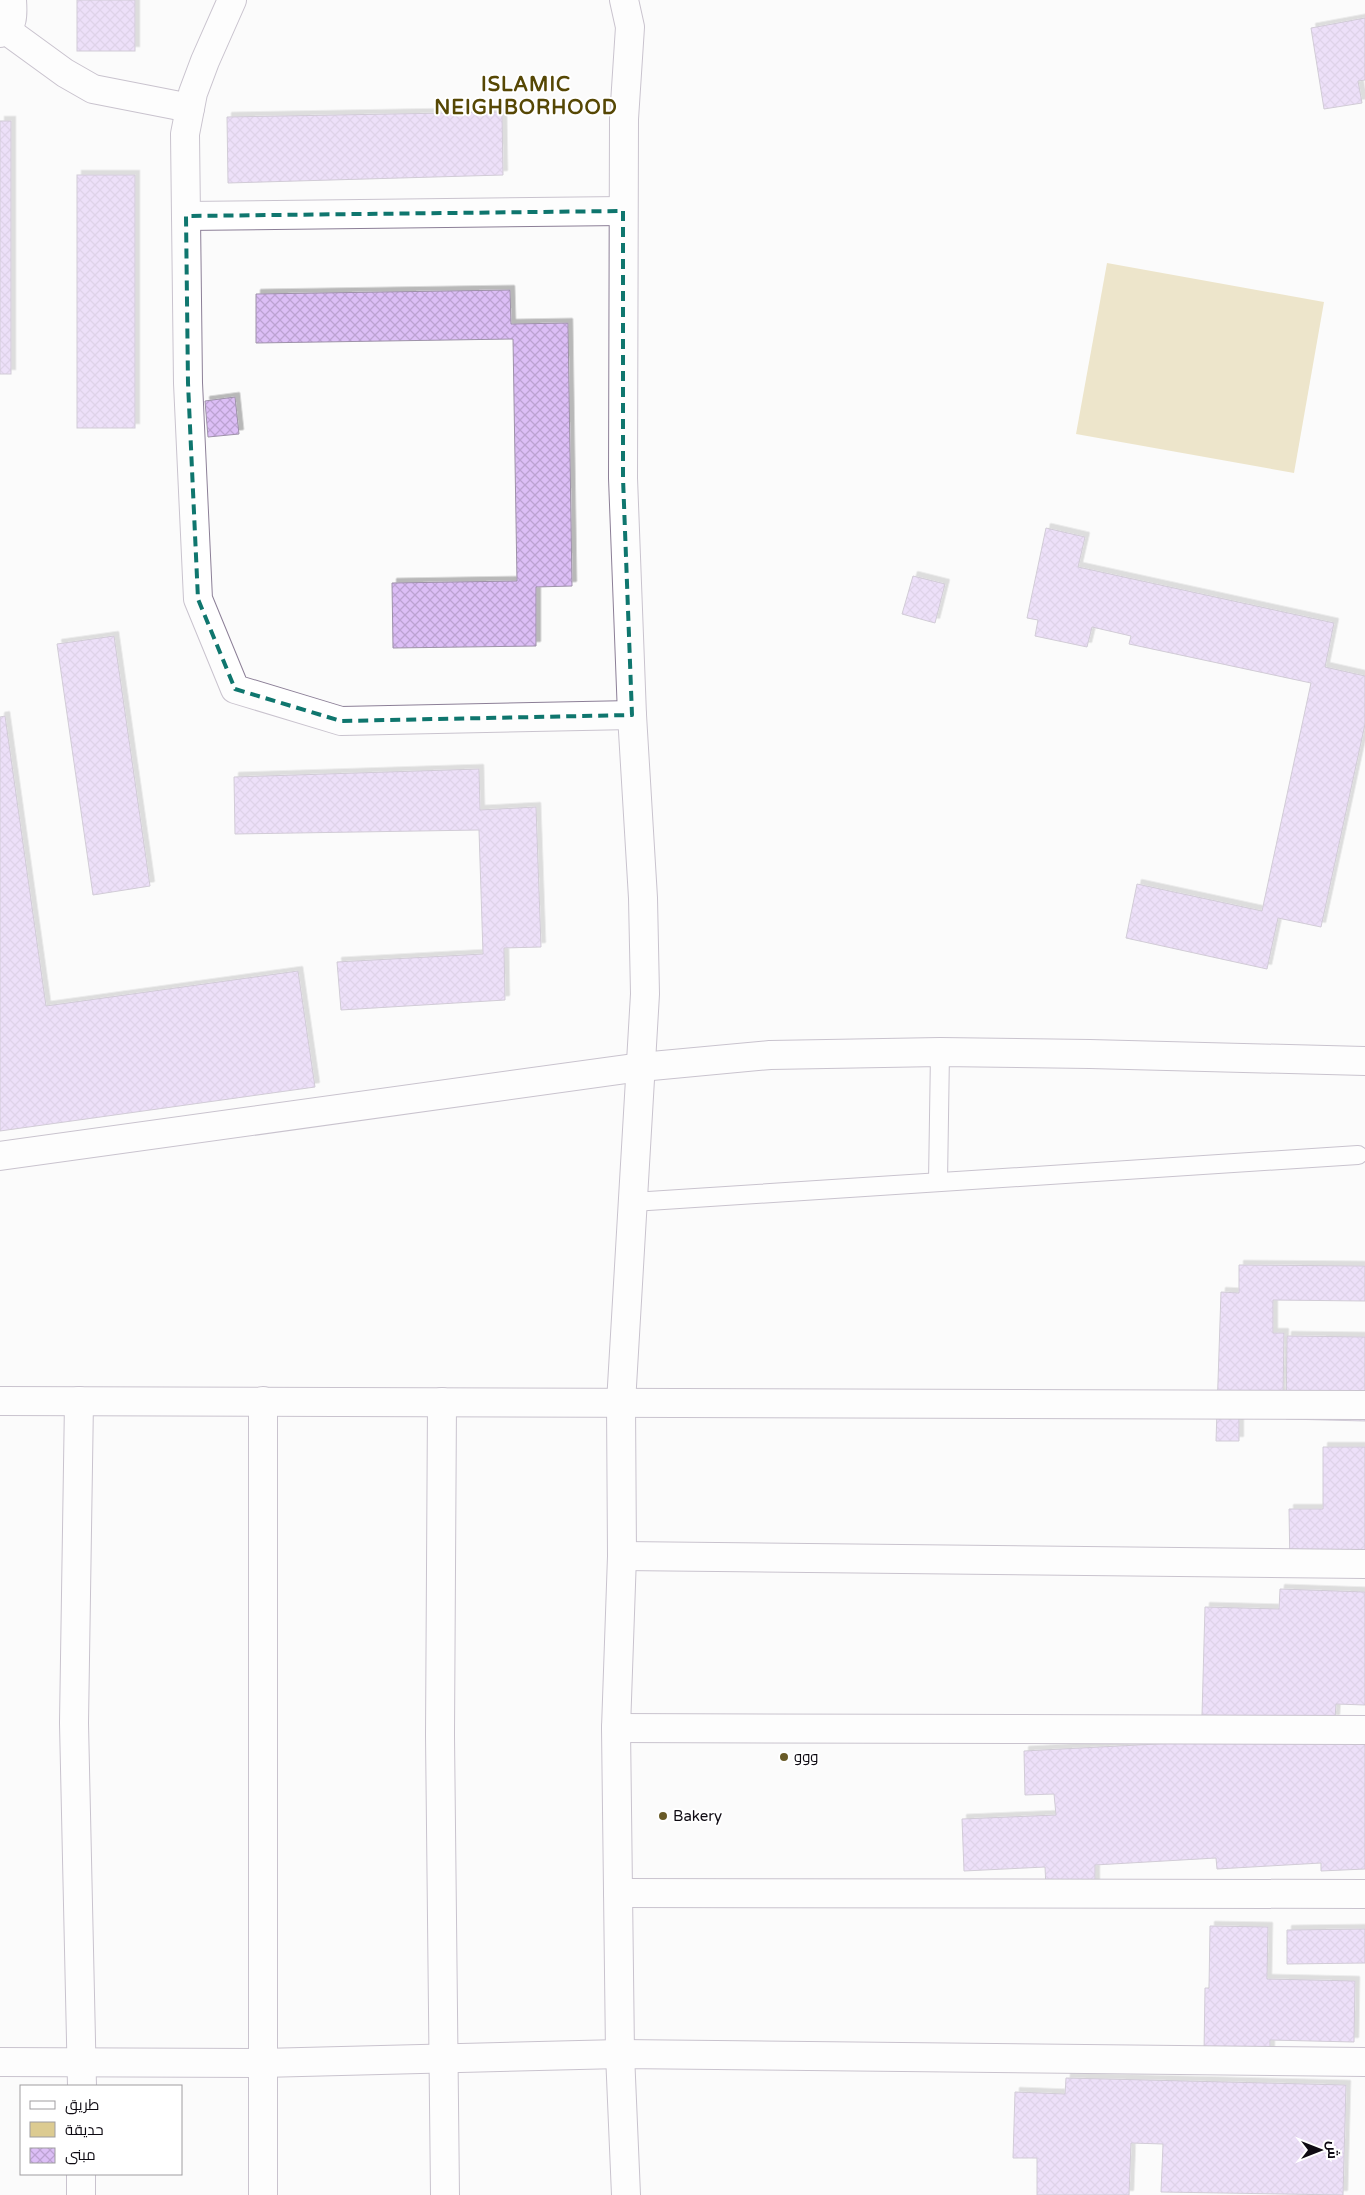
<svg xmlns="http://www.w3.org/2000/svg" width="1365" height="2195" font-family="'Varela Round',Cairo,sans-serif">
<style>
.park{fill:#dccb91}
.building{fill:url(#building-cross-hatch);stroke:#9e92a9;filter:url(#shadow)}
.lines{fill:none;stroke-linecap:round;stroke-linejoin:round}
.service-casing{stroke:#8c7f97;stroke-width:20}
.minor-casing{stroke:#8c7f97;stroke-width:30}
.service{stroke:#fff;stroke-width:18}
.minor{stroke:#fff;stroke-width:28}
.marked{fill:none;stroke:#0f766e;stroke-width:4;stroke-dasharray:10 6;stroke-linejoin:round}
.poi-dot{fill:#685a27;stroke:#fff;stroke-width:2}
.labels{text-anchor:middle;dominant-baseline:central;stroke-width:4;stroke-linejoin:round;paint-order:stroke}
.poi-label{font-size:15px;fill:#0e0a12;stroke:#fff;text-anchor:start}
.district-label{font-size:20px;font-weight:bold;letter-spacing:1px;fill:#564704;stroke:#fff}
</style>
<defs>
<pattern id="building-cross-hatch" width="8" height="8" patternUnits="userSpaceOnUse" patternTransform="scale(1.25)"><rect width="8" height="8" fill="#dcbef6"/><path d="M0 0l8 8M0 8l8-8" fill="none" stroke="#bca2d2"/></pattern>
<filter id="shadow"><feDropShadow dx="4.5" dy="-4.5" stdDeviation="0" flood-color="#0004"/></filter>
</defs>
<rect width="100%" height="100%" fill="#fbfbfb"/>
<path class="park" d="M 1107,263 L 1324,302 L 1294,473 L 1076,434 Z"/>
<g class="building">
<rect x="77" y="0" width="58" height="51"/>
<path d="M 1365,18 L 1365,80 L 1358,81 L 1362,103 L 1324,109 L 1311,28 Z"/>
<path d="M 502,112 L 503,175 L 228,183 L 227,117 Z"/>
<rect x="0" y="121" width="11" height="253"/>
<rect x="77" y="175" width="58" height="253"/>
<path d="M 510,290 L 511,324 L 568,323 L 572,586 L 536,587 L 536,646 L 393,648 L 392,583 L 517,581 L 513,339 L 256,343 L 256,294 Z"/>
<path d="M 235,397 L 239,434 L 208,437 L 205,401 Z"/>
<path d="M 1046,528 L 1085,537 L 1078,567 L 1334,623 L 1325,667 L 1365,676 L 1365,724 L 1321,927 L 1278,918 L 1267,969 L 1126,938 L 1137,884 L 1262,911 L 1311,683 L 1129,644 L 1131,636 L 1092,627 L 1087,647 L 1035,636 L 1038,620 L 1027,618 Z"/>
<path d="M 913,576 L 945,584 L 935,623 L 902,614 Z"/>
<path d="M 114,636 L 150,886 L 93,895 L 57,644 Z"/>
<path d="M 5,716 L 46,1006 L 298,971 L 315,1087 L 0,1131 L 0,717 Z"/>
<path d="M 479,769 L 480,810 L 536,807 L 541,947 L 504,948 L 505,1000 L 341,1010 L 337,962 L 483,954 L 479,830 L 235,834 L 234,777 Z"/>
<path d="M 1239,1265 L 1365,1266 L 1365,1301 L 1273,1300 L 1273,1333 L 1284,1333 L 1283,1397 L 1239,1397 L 1239,1441 L 1216,1441 L 1221,1292 L 1239,1293 Z"/>
<path d="M 1287,1336 L 1365,1337 L 1365,1421 L 1286,1419 Z"/>
<path d="M 1323,1447 L 1365,1447 L 1365,1566 L 1290,1567 L 1289,1509 L 1323,1509 Z"/>
<path d="M 1280,1589 L 1365,1592 L 1365,1705 L 1336,1704 L 1335,1719 L 1202,1715 L 1205,1607 L 1279,1609 Z"/>
<path d="M 1365,1733 L 1365,1869 L 1321,1871 L 1321,1863 L 1217,1869 L 1216,1858 L 1095,1865 L 1095,1886 L 1046,1888 L 1045,1867 L 964,1871 L 962,1819 L 1056,1815 L 1054,1794 L 1025,1795 L 1024,1751 Z"/>
<path d="M 1210,1926 L 1268,1927 L 1267,1979 L 1355,1981 L 1354,2042 L 1270,2040 L 1270,2054 L 1204,2053 L 1205,1988 L 1209,1988 Z"/>
<path d="M 1365,1929 L 1365,1963 L 1287,1964 L 1287,1930 Z"/>
<path d="M 1066,2078 L 1346,2085 L 1343,2195 L 1161,2192 L 1163,2144 L 1131,2143 L 1129,2195 L 1037,2195 L 1037,2158 L 1013,2158 L 1015,2092 L 1065,2094 Z"/>
</g>
<g class="lines">
<g class="service-casing">
<g id="service">
<path d="M 938,1182 L 940,1052"/>
<path d="M 633,1202 L 1358,1155"/>
</g>
</g>
<g class="minor-casing">
<g id="minor">
<path d="M 232,0 L 205,61 L 193,93 L 185,134 L 188,383 L 198,599 L 235,689 L 341,721 L 632,715"/>
<path d="M 624,0 L 630,27 L 624,119 L 623,478 L 632,715 L 643,898 L 645,994 L 621,1403 L 622,1556 L 616,1728 L 620,2054 L 626,2195"/>
<path d="M 6,30 L 65,73 L 93,89 L 190,108"/>
<path d="M 0,33 C 14,27 13,14 12,0"/>
<path d="M 186,216 L 623,211"/>
<path d="M 0,1156 L 641,1067 L 770,1055 L 940,1052 L 1090,1054 L 1365,1061"/>
<path d="M 0,1401 L 1365,1405"/>
<path d="M 79,1401 L 74,1723 L 82,2086"/>
<path d="M 442,1402 L 440,1735 L 445,2195"/>
<path d="M 622,1556 L 1365,1564"/>
<path d="M 616,1728 L 1365,1730"/>
<path d="M 618,1893 L 1365,1894"/>
<path d="M 0,2062 L 262,2063 L 620,2054 L 1365,2062"/>
<path d="M 81,2195 L 81,2174"/>
<path d="M 263,2195 L 263,1401"/>
</g>
</g>
<use href="#service" class="service"/>
<use href="#minor" class="minor"/>
</g>
<path d="M0 0H1365V2195H0ZM 623,211 L 623,478 L 632,715 L 341,721 L 235,689 L 198,599 L 188,383 L 186,216 Z" fill="#fbfbfb" fill-opacity=".55" fill-rule="evenodd"/>
<path class="marked" d="M 623,211 L 623,478 L 632,715 L 341,721 L 235,689 L 198,599 L 188,383 L 186,216 Z"/>
<g class="poi-dot">
<circle cx="784" cy="1757" r="5"/>
<circle cx="663" cy="1816" r="5"/>
</g>
<g class="labels">
<g class="poi-label">
<text x="794" y="1757">ووو</text>
<text x="673" y="1816">Bakery</text>
</g>
<g class="district-label">
<text x="526" y="85">ISLAMIC<tspan x="526" dy="23">NEIGHBORHOOD</tspan></text>
</g>
</g>
<rect x="20" y="2085" width="162" height="90" fill="#ffffff" stroke="#9f9da0"/>
<rect x="30" y="2101" width="25" height="8" fill="#ffffff" stroke="#9f9da0"/>
<text x="65" y="2110" font-size="15" fill="#0e0a12">طريق</text>
<rect x="30" y="2122" width="25" height="15" fill="#dccb91" stroke="#9f9da0"/>
<text x="65" y="2135" font-size="15" fill="#0e0a12">حديقة</text>
<rect x="30" y="2148" width="25" height="15" fill="url(#building-cross-hatch)" stroke="#9f9da0"/>
<text x="65" y="2160" font-size="15" fill="#0e0a12">مبنى</text>
<g transform="translate(1320 2150) rotate(90)" stroke="#ffffff" stroke-width="4" paint-order="stroke">
<path d="M0-4L9 19L0 12L-9 19Z" fill="#0e0a12"/>
<text y="-8" font-size="14" font-weight="bold" text-anchor="middle" fill="#0e0a12">ش</text>
</g>
</svg>
